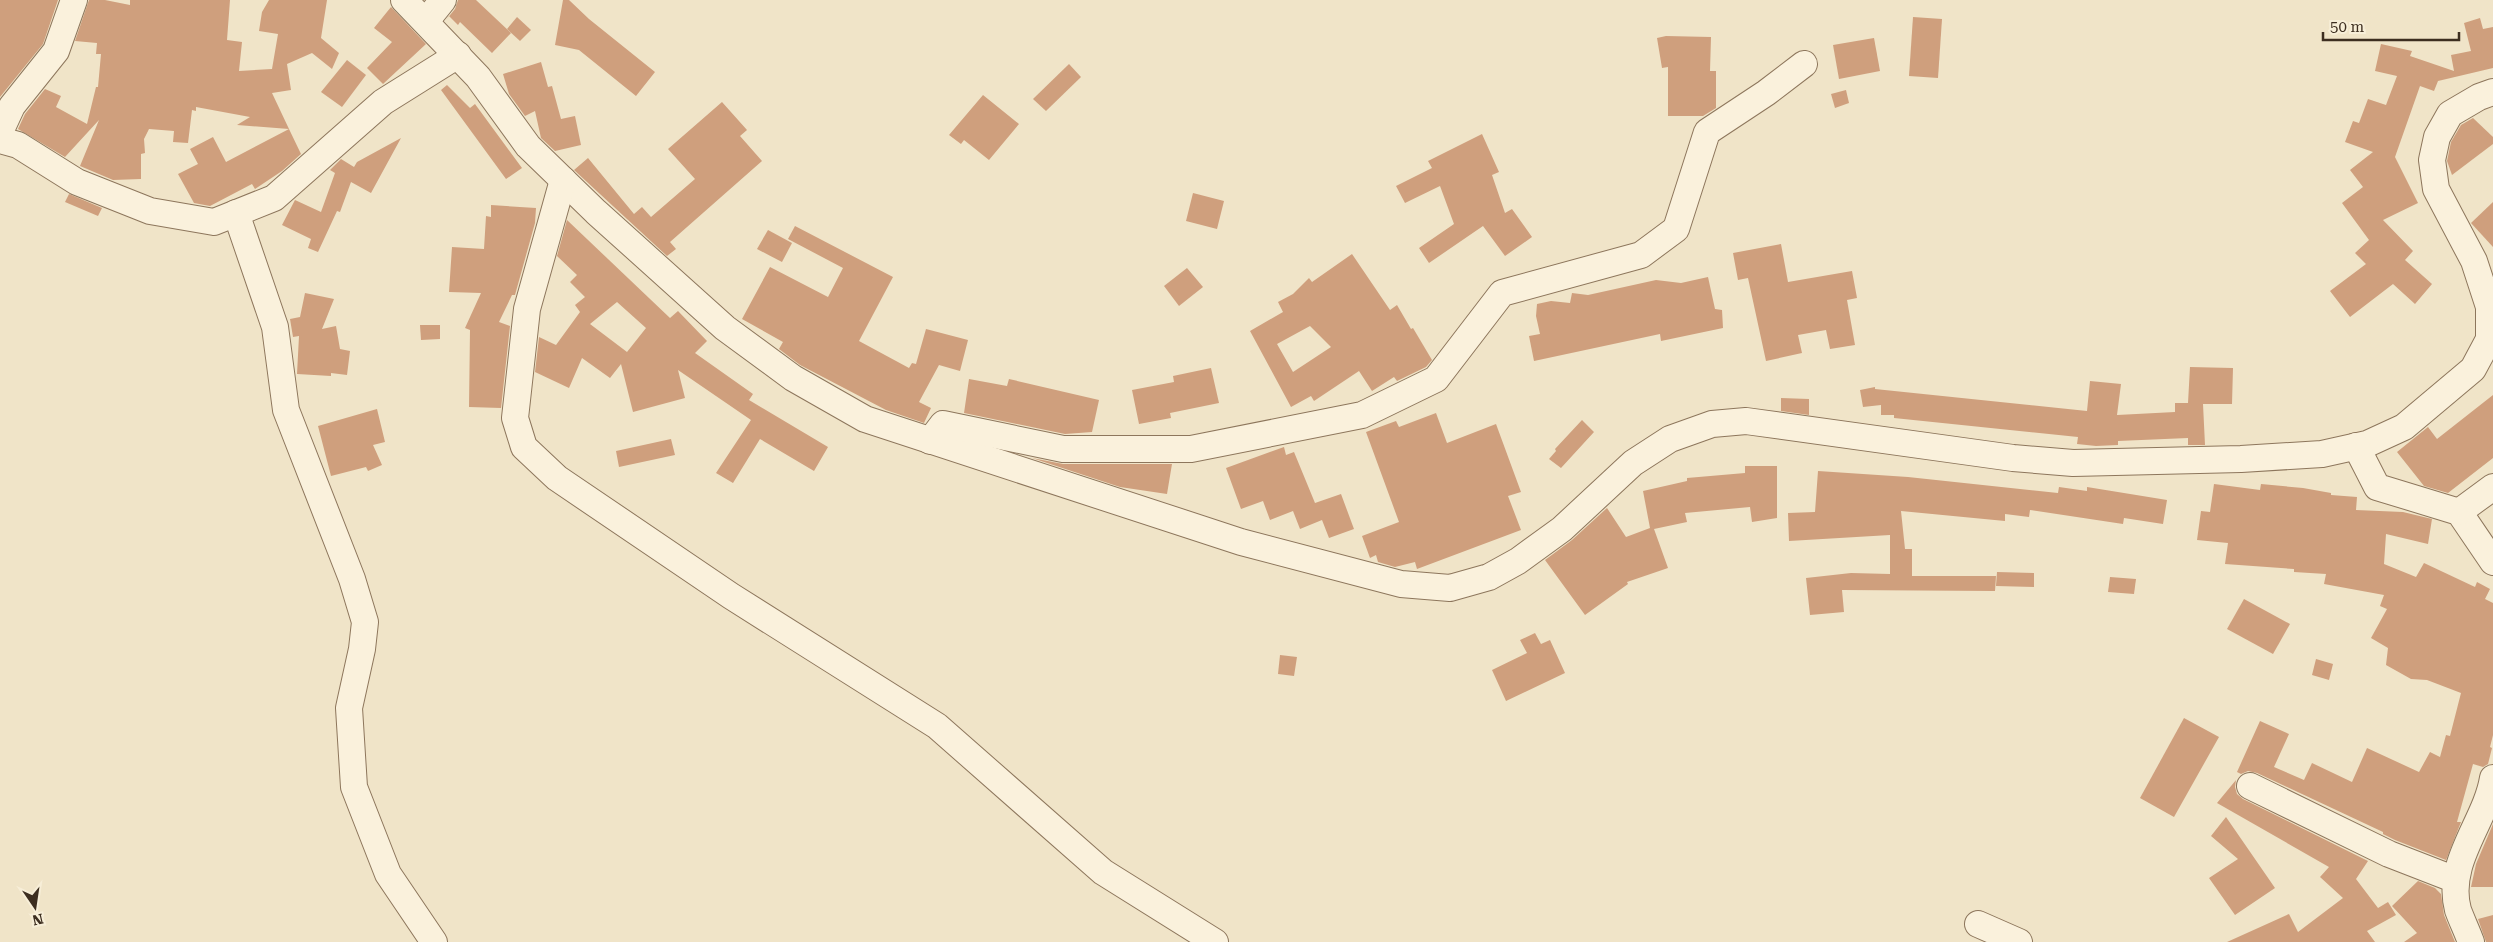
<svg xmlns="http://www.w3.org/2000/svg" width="2493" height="942" font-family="'Roboto Serif',serif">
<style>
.building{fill:#cf9f7d;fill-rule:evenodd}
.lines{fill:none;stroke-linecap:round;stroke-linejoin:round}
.minor-casing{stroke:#8d765c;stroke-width:28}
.minor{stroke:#faf1dc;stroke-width:26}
</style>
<rect width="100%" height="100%" fill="#f0e4c8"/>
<g class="building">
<path d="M 0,0 L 58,0 L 43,44 L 0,97 Z"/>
<path d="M 89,0 L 105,0 L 130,5 L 130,0 L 230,0 L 227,40 L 242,42 L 239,71 L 272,69 L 278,34 L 259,31 L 262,12 L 269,0 L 327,0 L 321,38 L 339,53 L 332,69 L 312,53 L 287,64 L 291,90 L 272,93 L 289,129 L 237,125 L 250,117 L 196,107 L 196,111 L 192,110 L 188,143 L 173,142 L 174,131 L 149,129 L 144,139 L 145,153 L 141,154 L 141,179 L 113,180 L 80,166 L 99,120 L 65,157 L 18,129 L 25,114 L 45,89 L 61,96 L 56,107 L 87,124 L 96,87 L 98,87 L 101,54 L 96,54 L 97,43 L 75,41 Z"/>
<path d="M 458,0 L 476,0 L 511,33 L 492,53 L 460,22 L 458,25 L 449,16 L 446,20 L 455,9 Z"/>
<path d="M 563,0 L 569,0 L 589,19 L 655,72 L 636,96 L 579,50 L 555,45 Z"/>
<path d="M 391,7 L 426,44 L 383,84 L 367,68 L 392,42 L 374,28 Z"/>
<path d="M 517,17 L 531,30 L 520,41 L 507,29 Z"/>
<path d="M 1913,17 L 1942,19 L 1938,78 L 1909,76 Z"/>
<path d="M 2480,18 L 2483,29 L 2493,27 L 2493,68 L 2438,81 L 2434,91 L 2420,86 L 2395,157 L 2418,203 L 2383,220 L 2413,251 L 2405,260 L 2432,284 L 2415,304 L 2393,284 L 2350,317 L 2330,291 L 2366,264 L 2355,253 L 2369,240 L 2342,203 L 2363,187 L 2350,170 L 2373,152 L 2345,142 L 2353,121 L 2359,123 L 2368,99 L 2386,105 L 2397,76 L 2375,71 L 2381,44 L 2412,51 L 2410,56 L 2454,71 L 2451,55 L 2471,51 L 2464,23 Z"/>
<path d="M 1666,36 L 1711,37 L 1710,71 L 1716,71 L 1716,108 L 1703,116 L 1668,116 L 1668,67 L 1662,68 L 1657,38 Z"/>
<path d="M 1874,38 L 1880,71 L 1839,79 L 1833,45 Z"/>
<path d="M 347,60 L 366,75 L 342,107 L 321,92 Z"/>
<path d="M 541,62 L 548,87 L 552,86 L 561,119 L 575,116 L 581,145 L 555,151 L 541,138 L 535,111 L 525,116 L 509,94 L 503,74 Z"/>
<path d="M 1069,64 L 1081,77 L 1046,111 L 1033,99 Z"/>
<path d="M 447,85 L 470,108 L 475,104 L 522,168 L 506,179 L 441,90 Z"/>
<path d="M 1846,90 L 1849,103 L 1835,108 L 1831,94 Z"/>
<path d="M 983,95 L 1019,124 L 989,160 L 964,140 L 961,144 L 949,135 Z"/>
<path d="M 722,102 L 747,130 L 740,136 L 762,161 L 670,242 L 676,249 L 667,256 L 574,170 L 588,158 L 634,214 L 642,207 L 651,217 L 695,179 L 668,149 Z"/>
<path d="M 2473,118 L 2493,137 L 2493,144 L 2452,175 L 2447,161 L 2451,142 L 2461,125 Z"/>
<path d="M 289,129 L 301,154 L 282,171 L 255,189 L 252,184 L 210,206 L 194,203 L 178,174 L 198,164 L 190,149 L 213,137 L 226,162 Z"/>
<path d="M 1482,134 L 1499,172 L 1492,175 L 1505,213 L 1512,209 L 1532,237 L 1505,256 L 1483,226 L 1429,263 L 1419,248 L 1454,224 L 1440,186 L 1405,203 L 1396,186 L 1432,168 L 1428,161 Z"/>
<path d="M 401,138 L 371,193 L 351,182 L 340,212 L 337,211 L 318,252 L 308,248 L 311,239 L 282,225 L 295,200 L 321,212 L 335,173 L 330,170 L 341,159 L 354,167 L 357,162 Z"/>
<path d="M 1193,193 L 1224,201 L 1217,229 L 1186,221 Z"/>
<path d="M 69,194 L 102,208 L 98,216 L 65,202 Z"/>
<path d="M 2493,202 L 2493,247 L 2471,223 Z"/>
<path d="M 491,205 L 536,208 L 535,223 L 515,295 L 512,295 L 499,322 L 510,326 L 501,408 L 469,407 L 470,330 L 465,328 L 481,293 L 449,292 L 452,247 L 484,249 L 486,216 L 491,217 Z"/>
<path d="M 567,220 L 670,318 L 678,311 L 707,341 L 695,353 L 753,394 L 749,400 L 828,447 L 814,471 L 760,439 L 733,483 L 716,473 L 751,420 L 678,370 L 685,398 L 633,412 L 621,364 L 610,378 L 582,358 L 569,388 L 535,372 L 539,337 L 556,345 L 580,312 L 575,305 L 585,297 L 570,282 L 577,275 L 557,256 ZM 617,302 L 646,328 L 627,352 L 590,324 Z"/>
<path d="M 795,226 L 893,277 L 859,341 L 909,368 L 912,363 L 916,364 L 926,329 L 968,340 L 960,371 L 939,365 L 919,402 L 931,408 L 924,423 L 886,410 L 800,365 L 779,349 L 783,342 L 742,319 L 770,267 L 828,297 L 843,268 L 788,239 Z"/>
<path d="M 768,230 L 792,243 L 782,262 L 757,249 Z"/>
<path d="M 1781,244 L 1788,282 L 1852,271 L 1857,298 L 1847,300 L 1855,345 L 1830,349 L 1826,330 L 1798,335 L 1802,353 L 1766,361 L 1748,278 L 1738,280 L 1733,253 Z"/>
<path d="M 1352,254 L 1390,310 L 1397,305 L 1411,329 L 1413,328 L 1432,360 L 1426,367 L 1397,381 L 1394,377 L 1372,391 L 1359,371 L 1314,401 L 1311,396 L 1291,407 L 1250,331 L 1283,312 L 1278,302 L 1293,294 L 1309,278 L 1312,282 ZM 1310,326 L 1331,347 L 1293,372 L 1277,344 Z"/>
<path d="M 1187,268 L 1203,287 L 1179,306 L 1164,286 Z"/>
<path d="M 1708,277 L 1715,309 L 1722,310 L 1723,328 L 1661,341 L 1660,334 L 1534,361 L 1529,336 L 1540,334 L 1536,316 L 1537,304 L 1551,301 L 1570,303 L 1572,293 L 1588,295 L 1656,280 L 1681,283 Z"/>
<path d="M 305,293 L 334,299 L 322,329 L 336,326 L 340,349 L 350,351 L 347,375 L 331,373 L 331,376 L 297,374 L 299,336 L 293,337 L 290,319 L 300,317 Z"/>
<path d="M 420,325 L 440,325 L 440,339 L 421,340 Z"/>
<path d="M 2190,367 L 2233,368 L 2232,404 L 2203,404 L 2205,445 L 2188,445 L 2188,438 L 2118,441 L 2118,445 L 2096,446 L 2077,444 L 2078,437 L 1894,418 L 1894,415 L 1881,415 L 1881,405 L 1863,407 L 1860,390 L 1875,387 L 1875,389 L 2087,411 L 2090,381 L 2121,384 L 2117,415 L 2175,412 L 2175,403 L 2188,403 Z"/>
<path d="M 1211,368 L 1219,403 L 1170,413 L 1171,418 L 1139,424 L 1132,390 L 1174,382 L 1173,376 Z"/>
<path d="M 969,379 L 1007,386 L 1009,379 L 1099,400 L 1092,432 L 1065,434 L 964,413 Z"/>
<path d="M 2493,395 L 2493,458 L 2448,493 L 2424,486 L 2397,452 L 2428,427 L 2437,439 Z"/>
<path d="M 1781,398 L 1809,399 L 1809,415 L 1781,411 Z"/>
<path d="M 377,409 L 385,442 L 373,445 L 382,465 L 368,471 L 366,467 L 331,476 L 318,426 Z"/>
<path d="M 1436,413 L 1447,443 L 1496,424 L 1521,492 L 1508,496 L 1521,530 L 1417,569 L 1415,562 L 1395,567 L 1378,562 L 1376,555 L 1370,558 L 1362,536 L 1399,522 L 1366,432 L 1396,421 L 1399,427 Z"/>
<path d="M 1582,420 L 1594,432 L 1561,468 L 1549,459 L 1556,451 L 1555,449 Z"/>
<path d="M 671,439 L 675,455 L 619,467 L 616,451 Z"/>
<path d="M 1284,447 L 1286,455 L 1294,452 L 1315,503 L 1341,494 L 1354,529 L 1329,538 L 1322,520 L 1300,529 L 1293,511 L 1270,520 L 1263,501 L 1241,509 L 1226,468 Z"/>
<path d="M 1032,458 L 1063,464 L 1172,464 L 1167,494 L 1120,487 Z"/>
<path d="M 1745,466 L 1777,466 L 1777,518 L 1752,522 L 1750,507 L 1685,513 L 1687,522 L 1654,529 L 1668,568 L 1627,582 L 1628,584 L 1585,615 L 1545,560 L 1572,540 L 1607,508 L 1626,537 L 1650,528 L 1643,491 L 1687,481 L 1687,478 L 1745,473 Z"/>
<path d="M 1818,471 L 1908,477 L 2058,493 L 2059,487 L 2087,491 L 2087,487 L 2167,500 L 2163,524 L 2124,518 L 2123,524 L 2030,510 L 2029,517 L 2005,514 L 2005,521 L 1901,511 L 1905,549 L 1912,549 L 1912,576 L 1996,576 L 1995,591 L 1842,590 L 1844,612 L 1810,615 L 1806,578 L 1851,573 L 1890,574 L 1890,535 L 1789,541 L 1788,513 L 1815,512 Z"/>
<path d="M 2214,484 L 2260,490 L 2261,484 L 2303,488 L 2331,493 L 2331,495 L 2357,497 L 2356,510 L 2403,512 L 2432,519 L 2428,544 L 2386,534 L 2384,564 L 2416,577 L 2424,563 L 2475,587 L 2477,582 L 2490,589 L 2485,599 L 2493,603 L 2493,735 L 2490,747 L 2492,748 L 2488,764 L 2483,767 L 2473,764 L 2457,822 L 2461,822 L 2446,860 L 2395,840 L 2383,834 L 2383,832 L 2257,773 L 2248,771 L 2241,774 L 2237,772 L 2260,721 L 2289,734 L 2274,767 L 2304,780 L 2312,763 L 2352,782 L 2367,748 L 2419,772 L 2430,752 L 2440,757 L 2446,735 L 2450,736 L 2461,693 L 2427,680 L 2411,679 L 2386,665 L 2388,648 L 2371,638 L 2387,609 L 2380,606 L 2384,595 L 2324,584 L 2326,574 L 2294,572 L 2294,569 L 2225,564 L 2228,543 L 2197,540 L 2201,511 L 2210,512 Z"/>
<path d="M 1997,572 L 2034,573 L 2034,587 L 1996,586 Z"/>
<path d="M 2110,577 L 2136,579 L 2134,594 L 2108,592 Z"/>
<path d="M 2244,599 L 2290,624 L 2273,654 L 2227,629 Z"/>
<path d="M 1535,633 L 1541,644 L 1550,640 L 1565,673 L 1506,701 L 1492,670 L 1527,653 L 1520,640 Z"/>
<path d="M 1280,655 L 1297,657 L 1294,676 L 1278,674 Z"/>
<path d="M 2316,659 L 2333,664 L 2329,680 L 2312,675 Z"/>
<path d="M 2184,718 L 2219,737 L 2174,817 L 2140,798 Z"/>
<path d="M 2236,780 L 2235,787 L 2237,794 L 2243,799 L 2368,861 L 2356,879 L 2378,908 L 2388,902 L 2396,915 L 2367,931 L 2375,942 L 2227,942 L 2289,914 L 2298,932 L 2343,898 L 2320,877 L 2329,867 L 2217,803 Z"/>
<path d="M 2226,817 L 2275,888 L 2235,915 L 2209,878 L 2238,859 L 2211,836 Z"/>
<path d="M 2493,824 L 2493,887 L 2471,887 L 2476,864 Z"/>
<path d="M 2418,881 L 2435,888 L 2441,894 L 2444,915 L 2455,942 L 2404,942 L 2417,933 L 2392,906 Z"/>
<path d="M 2493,915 L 2493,942 L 2486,942 L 2478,919 Z"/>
</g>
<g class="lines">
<g class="minor-casing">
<g id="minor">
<path d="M 404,0 L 478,77 L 528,146 L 596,212 L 725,328 L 793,378 L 865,419 L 1241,542 L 1401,584 L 1450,588 L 1489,577 L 1518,561 L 1562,529 L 1633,463 L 1670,439 L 1712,424 L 1746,421 L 2013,458 L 2073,463 L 2241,459 L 2322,454 L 2367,444 L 2404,427 L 2473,369 L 2489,339 L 2489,307 L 2474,261 L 2436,189 L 2432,160 L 2437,137 L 2450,114 L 2479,97 L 2493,92"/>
<path d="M 426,21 L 443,0"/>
<path d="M 0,132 L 12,106 L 56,51 L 74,0"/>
<path d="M 0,140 L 18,145 L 77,182 L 150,211 L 214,222 L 274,198 L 383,102 L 458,55"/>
<path d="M 563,180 L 527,309 L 515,418 L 524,447 L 557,478 L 731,596 L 937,726 L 1103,872 L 1215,942"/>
<path d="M 236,213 L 275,327 L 286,410 L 352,579 L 365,622 L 362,649 L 349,708 L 354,787 L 388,874 L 434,942"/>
<path d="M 930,441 L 943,424 L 1063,449 L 1191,449 L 1362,415 L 1436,379 L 1502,293 L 1641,255 L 1676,229 L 1707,132 L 1766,93 L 1804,64"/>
<path d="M 2356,446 L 2377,487 L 2459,512 L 2493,562"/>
<path d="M 2459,512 L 2493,487"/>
<path d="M 2250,786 L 2389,854 L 2456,880"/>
<path d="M 1978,924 L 2019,942"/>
<path d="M 2471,942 C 2467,931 2462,921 2458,910 C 2445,862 2486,822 2493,778"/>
</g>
</g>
<use href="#minor" class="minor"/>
</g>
<g transform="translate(35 907) rotate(167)" stroke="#f7eed8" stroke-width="4" paint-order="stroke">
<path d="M0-4L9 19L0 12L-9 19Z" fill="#3d2e20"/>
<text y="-8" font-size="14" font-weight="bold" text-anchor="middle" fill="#3d2e20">N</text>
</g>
<path d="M2323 32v8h136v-8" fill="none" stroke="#3d2e20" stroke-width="2.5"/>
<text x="2330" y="32" font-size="15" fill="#3d2e20" stroke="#f7eed8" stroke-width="4" paint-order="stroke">50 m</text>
</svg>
